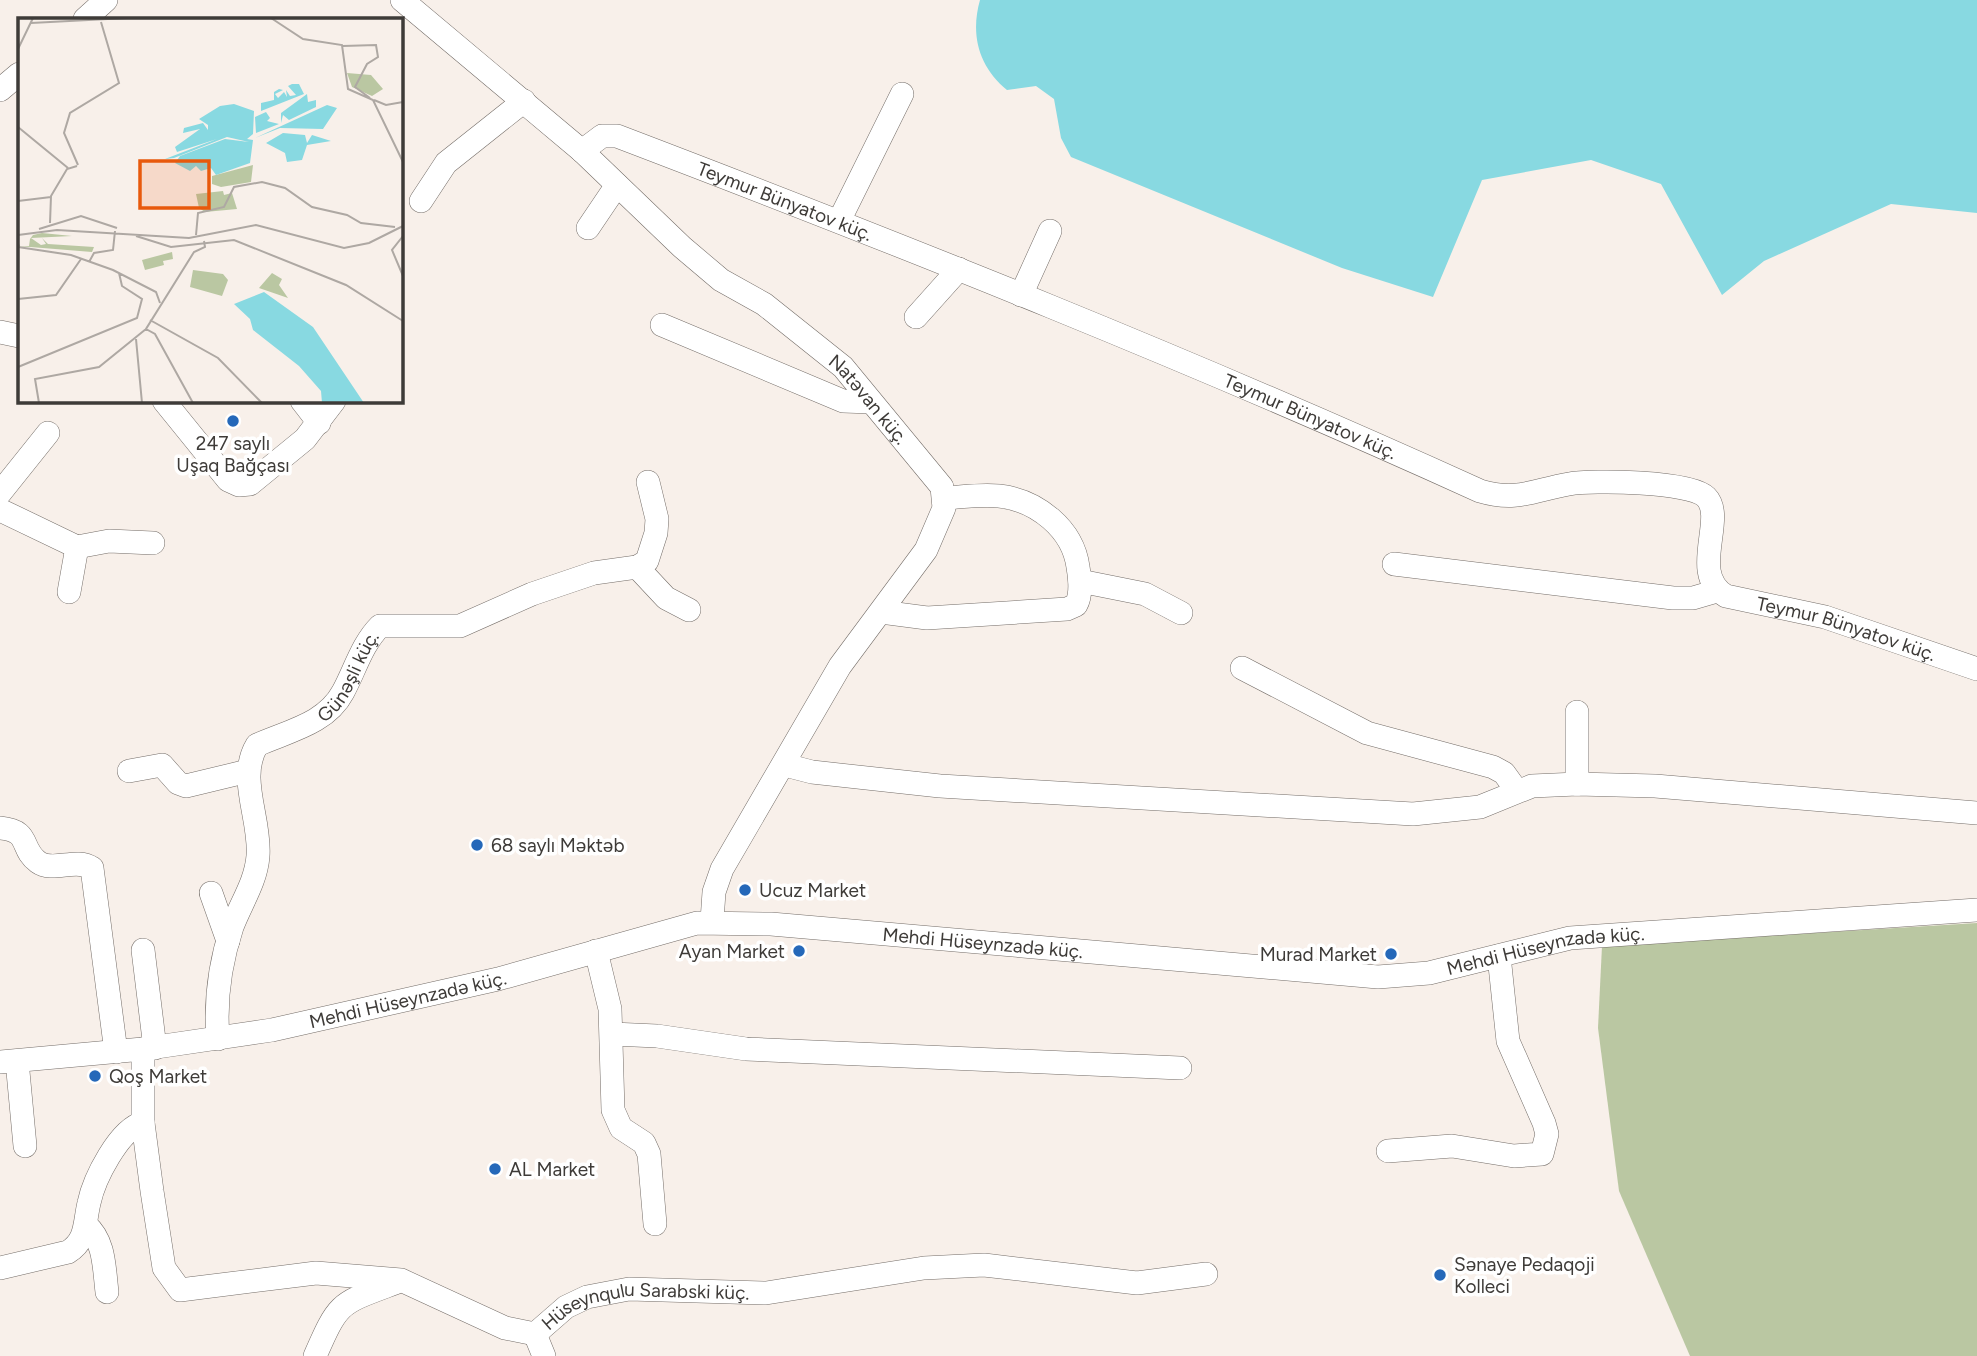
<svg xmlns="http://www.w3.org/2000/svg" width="1977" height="1356" font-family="Figtree,sans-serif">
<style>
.green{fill:#bac7a2}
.water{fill:#88d9e1}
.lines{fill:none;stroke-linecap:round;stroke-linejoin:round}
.minor-casing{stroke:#746d68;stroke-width:24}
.minor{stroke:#fff;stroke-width:23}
.poi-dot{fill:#2568b9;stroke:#fff;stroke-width:2.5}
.labels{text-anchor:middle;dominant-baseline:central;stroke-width:7;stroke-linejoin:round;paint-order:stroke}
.street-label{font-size:19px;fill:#3e3b38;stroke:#fff}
.poi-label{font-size:19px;fill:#3e3b38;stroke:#fff;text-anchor:start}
.inset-road{fill:none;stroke:#aea8a3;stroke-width:2}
.view{fill:#e8590c;fill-opacity:0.15;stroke:#e8590c;stroke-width:3.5}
.inset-edge{fill:none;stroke:#3e3b38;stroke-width:3.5}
</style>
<rect width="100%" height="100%" fill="#f8f0ea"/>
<path class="green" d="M 1977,923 L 1977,1356 L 1690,1356 L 1619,1191 L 1598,1028 L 1602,946 Z"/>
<path class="water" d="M 980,0 L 1977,0 L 1977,213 L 1891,204 L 1764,261 L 1722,295 L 1661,184 L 1591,160 L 1482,180 L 1433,297 L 1342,268 L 1071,157 L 1061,138 L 1054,99 L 1036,86 L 1007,90 C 979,67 970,35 980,0 Z"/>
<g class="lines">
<g class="minor-casing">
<g id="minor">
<path id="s1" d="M 402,0 L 582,151 L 682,247 L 721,280 L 764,304 L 843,367 L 942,487 L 944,508 L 926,550 L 840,666 L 722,869 L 714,892 L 712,921"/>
<path d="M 85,19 L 106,0"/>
<path d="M 0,90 L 19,74"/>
<path id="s2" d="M 582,151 L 602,136 L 617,136 C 908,247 1196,362 1480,491 C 1517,502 1534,490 1569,484 C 1592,480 1690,481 1706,497 C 1727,518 1688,574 1726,596 L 1825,617 L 1977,669"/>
<path d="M 421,201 L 446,163 L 524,101"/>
<path d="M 839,221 L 902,94"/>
<path d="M 588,228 L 617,185"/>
<path d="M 1021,295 L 1050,231"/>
<path d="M 916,317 L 959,269"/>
<path d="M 662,325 L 843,401 L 871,402"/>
<path d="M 0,332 L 19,336"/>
<path d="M 164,401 L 228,480 L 239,485 L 250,484 L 305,439 L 334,401"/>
<path d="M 302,401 L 319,423"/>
<path d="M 0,493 L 48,433"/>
<path d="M 0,510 L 77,547 L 109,541 L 153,543"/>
<path d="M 1394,564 L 1673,598 L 1693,598 L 1717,591"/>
<path d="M 637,567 L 666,598 L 689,610"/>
<path d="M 1080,581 L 1145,594 L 1181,613"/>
<path d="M 69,592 L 77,547"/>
<path d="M 881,612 L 927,618 L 1067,609 L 1076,605 C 1082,594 1080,579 1078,567 C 1073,529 1037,500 999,496 C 982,494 962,497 945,498"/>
<path d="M 1242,668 L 1367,733 L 1493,767 L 1504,773 L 1517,791"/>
<path d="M 1577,712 L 1577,784"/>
<path d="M 785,765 L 812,772 L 940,786 L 1413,814 L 1480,807 L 1532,786 L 1577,784 L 1655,786 L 1977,813"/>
<path d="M 129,771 L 162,765 L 178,783 L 186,786 L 248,771"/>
<path d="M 0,828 C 32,831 19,848 38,862 C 53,873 76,857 92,868 L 116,1052"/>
<path d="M 211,893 L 228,941"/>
<path d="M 143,950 L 155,1048"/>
<path d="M 596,951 L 610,1009 L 613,1110 L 621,1128 L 644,1143 L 649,1154 L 655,1224"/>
<path d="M 612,1034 L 657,1036 L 746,1049 L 1180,1068"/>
<path id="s3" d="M 218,1039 C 215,1002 220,963 232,927 C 241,903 256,882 258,856 C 261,819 237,778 257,745 C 288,731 326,724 343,692 C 355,670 362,644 380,626 L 460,626 L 532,594 L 594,573 L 637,567 L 647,561 L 656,533 L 657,519 L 648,482"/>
<path id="s4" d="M 143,1049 L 143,1123 L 152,1191 L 164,1268 L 180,1290 L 316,1273 L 401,1280 L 505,1328 L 535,1334 L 566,1307 L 587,1297 L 629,1289 L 766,1293 L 924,1268 L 984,1265 L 1137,1283 L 1206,1274"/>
<path d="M 17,1061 L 25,1146"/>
<path id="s5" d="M 0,1062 L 143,1049 L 272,1030 L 498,979 L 697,923 L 771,924 L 1378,977 L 1429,973 L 1570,938 L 1977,910"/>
<path d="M 1388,1151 L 1452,1146 L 1514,1156 L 1542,1154 L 1547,1134 L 1544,1123 L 1508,1041 L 1499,956"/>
<path d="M 86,1225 C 105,1241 104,1268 107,1292"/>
<path d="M 0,1268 L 68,1252 C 87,1240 84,1224 89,1203 C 94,1179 119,1129 143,1123"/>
<path d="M 535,1334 L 544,1356"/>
<path d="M 315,1356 C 339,1301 339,1304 395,1283"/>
</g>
</g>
<use href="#minor" class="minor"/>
</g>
<g class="poi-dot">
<circle cx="233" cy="421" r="7"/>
<circle cx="477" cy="845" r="7"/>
<circle cx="745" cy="890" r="7"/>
<circle cx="799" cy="951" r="7"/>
<circle cx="1391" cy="954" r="7"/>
<circle cx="95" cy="1076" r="7"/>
<circle cx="495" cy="1169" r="7"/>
<circle cx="1440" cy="1275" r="7"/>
</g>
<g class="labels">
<g class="street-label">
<text stroke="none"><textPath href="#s2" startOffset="220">Teymur Bünyatov küç.</textPath></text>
<text stroke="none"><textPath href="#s1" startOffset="616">Natəvan küç.</textPath></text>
<text stroke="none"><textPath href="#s2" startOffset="788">Teymur Bünyatov küç.</textPath></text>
<text stroke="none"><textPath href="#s2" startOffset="1435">Teymur Bünyatov küç.</textPath></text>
<text stroke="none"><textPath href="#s3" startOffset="422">Günəşli küç.</textPath></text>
<text stroke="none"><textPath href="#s5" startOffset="999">Mehdi Hüseynzadə küç.</textPath></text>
<text stroke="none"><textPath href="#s5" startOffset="1566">Mehdi Hüseynzadə küç.</textPath></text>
<text stroke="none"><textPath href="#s5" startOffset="413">Mehdi Hüseynzadə küç.</textPath></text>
<text stroke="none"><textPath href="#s4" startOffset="735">Hüseynqulu Sarabski küç.</textPath></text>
</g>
<g class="poi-label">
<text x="233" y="443" text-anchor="middle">247 saylı<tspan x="233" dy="22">Uşaq Bağçası</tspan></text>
<text x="491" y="845">68 saylı Məktəb</text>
<text x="759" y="890">Ucuz Market</text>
<text x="785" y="951" text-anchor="end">Ayan Market</text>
<text x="1377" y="954" text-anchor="end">Murad Market</text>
<text x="109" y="1076">Qoş Market</text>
<text x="509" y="1169">AL Market</text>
<text x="1454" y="1264">Sənaye Pedaqoji<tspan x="1454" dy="22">Kolleci</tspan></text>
</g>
</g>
<g transform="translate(18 18)">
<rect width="385" height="385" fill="#f8f0ea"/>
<path d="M 329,55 L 353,57 L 365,71 L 354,78 L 334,69 ZM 235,147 L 233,164 L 203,169 L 194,166 L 194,158 ZM 205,173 L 206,177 L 214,175 L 219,191 L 187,194 L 181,190 L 178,176 ZM 24,215 L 54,218 L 13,220 L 23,227 L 28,226 L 24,220 L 30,226 L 76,229 L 74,234 L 0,228 L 0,223 L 2,228 L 11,228 L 12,221 L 15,217 ZM 154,234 L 155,241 L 145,243 L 146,247 L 127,252 L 124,242 ZM 175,252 L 205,256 L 210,262 L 204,278 L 172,269 ZM 254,255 L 264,261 L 261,267 L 270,280 L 241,270 Z" fill="#bac7a2"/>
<path d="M 274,66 L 281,66 L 286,76 L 243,93 L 243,85 L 256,82 L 256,74 L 261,71 L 265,72 L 257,76 L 260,80 L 266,74 L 269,79 L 268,72 L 272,78 L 278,77 L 270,68 ZM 289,76 L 290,84 L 298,82 L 298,89 L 271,102 L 265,97 L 263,105 L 263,95 ZM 216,86 L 236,93 L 235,116 L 229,121 L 235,122 L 232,145 L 198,157 L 193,150 L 183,153 L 178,148 L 172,153 L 157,145 L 162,138 L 207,121 L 231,124 L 209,119 L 156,140 L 147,141 L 199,121 L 159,134 L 157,129 L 182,111 L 165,115 L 166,110 L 185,105 L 190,112 L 190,107 L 181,101 L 202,88 ZM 309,87 L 319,90 L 305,111 L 262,110 L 237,120 ZM 248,94 L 252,100 L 249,103 L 261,106 L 238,115 L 237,99 ZM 265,115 L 287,117 L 289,125 L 294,117 L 313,123 L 289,127 L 284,142 L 269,144 L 267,135 L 248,125 ZM 246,274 L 295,309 L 346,385 L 304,385 L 303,373 L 281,348 L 235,312 L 232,301 L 216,286 Z" fill="#88d9e1"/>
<path class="inset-road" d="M 253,0 L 285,21 L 324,27 L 330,71 L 355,82 L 385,144M 13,5 L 109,0M 325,28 L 358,27 L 360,39 L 349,46 L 337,69 L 352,80M 0,31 L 15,0M 356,82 L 368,87 L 385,84M 0,109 L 50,150M 60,147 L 46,115 L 52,95 L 101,65 L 83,4M 0,183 L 33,179M 32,205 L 33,178 L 49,151 L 59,148M 21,211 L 63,198 L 99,210M 0,217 L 39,212 L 171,220 L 238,207 L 326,230 L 351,225 L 385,208M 178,217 L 180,195 L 206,189 L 216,169 L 244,164 L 267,170 L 294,189 L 329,197 L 343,205 L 377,209M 118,218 L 153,229 L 216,222 L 328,267 L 385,303M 385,218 L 374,232 L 385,258M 0,229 L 53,237 L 95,252 L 138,274 L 142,285M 71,244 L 76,235 L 95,232 L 97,213M 0,281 L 38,277 L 63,241M 132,302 L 200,340 L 244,385M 118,321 L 124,385M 0,349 L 119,300 L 124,281 L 104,268 L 101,255M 21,385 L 17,361 L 81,349 L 128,311M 175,385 L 137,316 L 128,311 L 176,234 L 187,229 L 186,223"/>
<path class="view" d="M 122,143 L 191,143 L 191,190 L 122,190 Z"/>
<rect width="385" height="385" class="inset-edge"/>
</g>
</svg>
